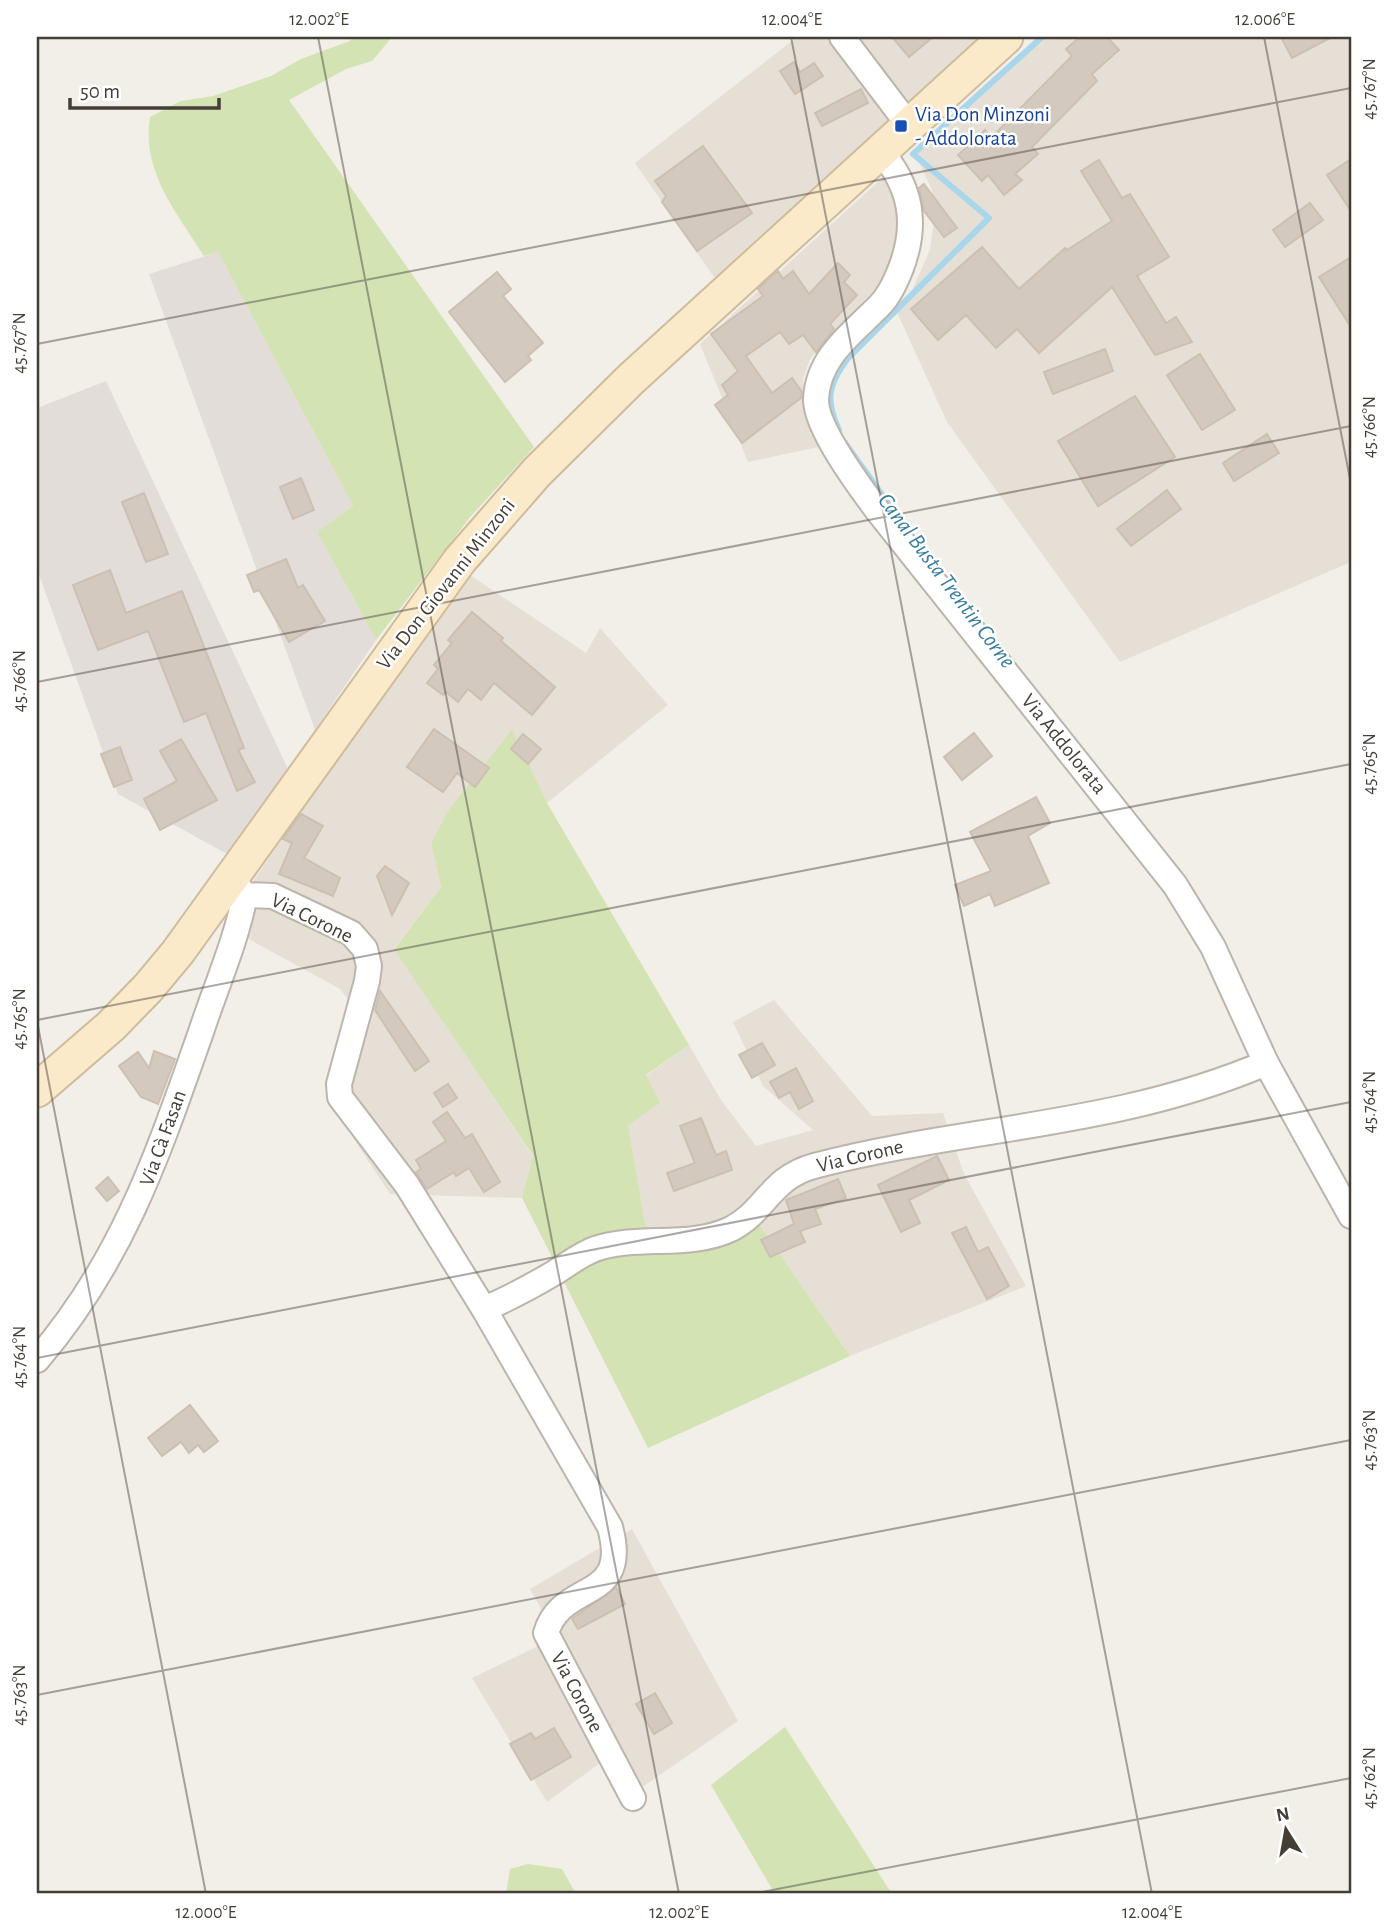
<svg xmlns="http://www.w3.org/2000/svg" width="1388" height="1931" font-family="'Alegreya Sans',sans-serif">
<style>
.residential{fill:#e6dfd6}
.industrial{fill:#e2ddd9}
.green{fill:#d3e3b4}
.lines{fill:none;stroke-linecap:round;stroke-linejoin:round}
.stream{stroke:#a9d6ea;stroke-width:6}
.building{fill:#d3c9be;stroke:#cdc0b2;stroke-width:2}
.street-casing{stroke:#bdb5ab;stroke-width:28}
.secondary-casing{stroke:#cebc9b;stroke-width:37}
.street{stroke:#fff;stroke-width:24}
.secondary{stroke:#faeaca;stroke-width:33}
.ticks{fill:none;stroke:#453e37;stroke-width:2;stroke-opacity:0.45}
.transit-dot{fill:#1a4fb4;stroke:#fff;stroke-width:2.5}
.labels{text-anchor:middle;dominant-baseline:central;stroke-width:5;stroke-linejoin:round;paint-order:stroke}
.transit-label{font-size:21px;fill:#164399;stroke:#fff;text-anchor:start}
.street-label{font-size:21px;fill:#453e37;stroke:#fff}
.water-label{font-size:23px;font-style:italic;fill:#387ea0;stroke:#fff}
.neatline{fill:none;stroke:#453e37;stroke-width:2.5}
.ticks-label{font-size:18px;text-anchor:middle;fill:#453e37}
</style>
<rect width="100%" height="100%" fill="#f2eee8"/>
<g class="residential">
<path d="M 797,37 L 989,37 L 716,280 L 635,163 Z"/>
<path d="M 1043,37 L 1351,37 L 1351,562 L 1120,662 L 947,422 L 896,310 L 910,295 L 930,250 L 934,218 L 932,190 L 914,151 Z"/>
<path d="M 891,170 L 905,217 L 886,277 L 810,359 L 803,379 L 804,405 L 823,446 L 748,462 L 700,344 Z"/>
<path d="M 470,575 L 586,653 L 600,628 L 668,705 L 547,803 L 511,730 L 449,809 L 431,843 L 441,887 L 394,948 L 533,1157 L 522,1198 L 390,1194 L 327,1098 L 353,1006 L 340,989 L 223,925 L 428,628 Z"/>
<path d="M 774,1000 L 872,1116 L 943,1113 L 964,1174 L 1026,1286 L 850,1356 L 759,1224 L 732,1242 L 692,1251 L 646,1229 L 628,1125 L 646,1076 L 689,1045 L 721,1100 L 756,1146 L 813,1130 L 763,1086 L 733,1022 Z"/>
<path d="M 632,1529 L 738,1721 L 641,1788 L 615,1752 L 547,1802 L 472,1678 L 557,1637 L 530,1589 Z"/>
</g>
<g class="industrial">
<path d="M 218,252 L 353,506 L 317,532 L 376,640 L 315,730 L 149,274 Z"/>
<path d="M 106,381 L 288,769 L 227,854 L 118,794 L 37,569 L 37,408 Z"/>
</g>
<g class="green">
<path d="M 353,37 L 392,37 L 372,61 L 346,69 L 289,100 L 534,447 L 471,516 L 376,640 L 317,532 L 353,506 L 218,252 L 204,256 C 177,213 141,171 150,117 L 181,101 L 213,96 L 271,76 L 301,59 L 350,41 Z"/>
<path d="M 512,729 L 547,803 L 689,1045 L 646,1075 L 660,1103 L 628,1125 L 646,1229 L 554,1261 L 522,1198 L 533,1156 L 394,949 L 441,887 L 431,843 L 449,809 Z"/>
<path d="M 759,1224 L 850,1356 L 648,1448 L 561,1276 L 605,1254 L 692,1251 L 732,1242 Z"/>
<path d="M 785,1727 L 892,1894 L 775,1894 L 711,1785 Z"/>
<path d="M 528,1864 L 562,1869 L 576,1894 L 506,1894 L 510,1869 Z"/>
</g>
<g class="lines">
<g class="stream">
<path d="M 839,430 C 825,400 828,385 848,358 L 989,218 L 913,154 L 1042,37"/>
<path d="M 845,443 L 898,517"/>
</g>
</g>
<g class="building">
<path d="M 892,37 L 933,37 L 909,57 Z"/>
<path d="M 1080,37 L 1107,37 L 1119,50 L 1092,74 L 1097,81 L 1032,147 L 1038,154 L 1015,174 L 1022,180 L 1004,195 L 988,175 L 982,181 L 958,155 L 985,130 L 991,138 L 1072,56 L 1066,49 Z"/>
<path d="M 1281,37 L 1332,37 L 1292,58 Z"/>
<path d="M 794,62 L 800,72 L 814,63 L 823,76 L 795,94 L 780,71 Z"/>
<path d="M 861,89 L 868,103 L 822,126 L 815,113 Z"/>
<path d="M 703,146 L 752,213 L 697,251 L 662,202 L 666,196 L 655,181 Z"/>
<path d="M 1351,159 L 1351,211 L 1327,175 Z"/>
<path d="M 1099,160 L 1122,198 L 1130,194 L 1169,257 L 1137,276 L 1166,323 L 1176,317 L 1192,342 L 1155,355 L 1112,287 L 1039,353 L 1017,329 L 996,348 L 966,315 L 938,340 L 911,309 L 982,247 L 1019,289 L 1065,248 L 1067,250 L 1112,221 L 1081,171 Z"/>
<path d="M 924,184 L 957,228 L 944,237 L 924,211 L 919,188 Z"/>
<path d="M 1310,203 L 1323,220 L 1285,247 L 1273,230 Z"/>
<path d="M 1351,257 L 1351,327 L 1319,277 Z"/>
<path d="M 838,263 L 850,275 L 844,282 L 857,295 L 830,324 L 834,329 L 816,352 L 803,335 L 789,344 L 780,332 L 746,356 L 772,393 L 792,378 L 802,392 L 801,398 L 742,443 L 715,405 L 728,395 L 722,385 L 738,371 L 711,334 L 763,296 L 758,289 L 778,271 L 783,279 L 793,271 L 809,294 Z"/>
<path d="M 497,272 L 511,289 L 503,296 L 543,343 L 528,356 L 531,360 L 505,382 L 449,312 Z"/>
<path d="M 1105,349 L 1113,371 L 1053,394 L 1044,372 Z"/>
<path d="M 1200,354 L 1235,410 L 1202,430 L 1167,375 Z"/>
<path d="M 1135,396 L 1175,457 L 1098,506 L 1058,441 Z"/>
<path d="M 1267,434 L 1279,453 L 1234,481 L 1223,463 Z"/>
<path d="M 301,478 L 314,510 L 293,519 L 280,487 Z"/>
<path d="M 1167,490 L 1181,509 L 1131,546 L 1117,529 Z"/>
<path d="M 144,493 L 168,554 L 146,562 L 122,502 Z"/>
<path d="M 286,559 L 298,588 L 303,585 L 325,621 L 289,642 L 259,590 L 254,592 L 247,575 Z"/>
<path d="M 110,570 L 126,613 L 182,591 L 244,748 L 238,750 L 255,782 L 237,791 L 206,713 L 184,722 L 148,631 L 98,650 L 73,585 Z"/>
<path d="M 472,612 L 503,638 L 501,641 L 555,687 L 532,715 L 494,683 L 481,700 L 468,689 L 458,702 L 446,692 L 443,695 L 427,683 L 438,669 L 434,665 L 452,643 L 448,640 Z"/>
<path d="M 434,729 L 489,768 L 475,787 L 457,773 L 443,792 L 407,767 Z"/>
<path d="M 974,733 L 992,756 L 962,780 L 944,757 Z"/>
<path d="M 523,734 L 541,749 L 528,764 L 511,749 Z"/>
<path d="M 181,739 L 217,800 L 160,830 L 144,799 L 177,781 L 160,751 Z"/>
<path d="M 120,747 L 132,780 L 114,787 L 101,754 Z"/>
<path d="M 1036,797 L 1050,823 L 1028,836 L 1049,883 L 995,906 L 990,894 L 964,906 L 955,885 L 991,871 L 970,832 Z"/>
<path d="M 301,814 L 323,826 L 304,858 L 340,878 L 333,896 L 279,874 L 292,843 L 283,839 Z"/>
<path d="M 385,866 L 409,883 L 392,915 L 377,876 Z"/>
<path d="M 380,991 L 429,1061 L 415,1071 L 375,1010 Z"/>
<path d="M 762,1043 L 775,1065 L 752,1078 L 739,1055 Z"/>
<path d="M 154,1051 L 175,1059 L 158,1104 L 141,1097 L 119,1066 L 138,1052 L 149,1068 Z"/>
<path d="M 796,1068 L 813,1101 L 799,1109 L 790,1092 L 779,1098 L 770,1082 Z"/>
<path d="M 448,1084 L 457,1098 L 443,1107 L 434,1093 Z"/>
<path d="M 447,1112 L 465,1138 L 472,1134 L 500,1182 L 484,1192 L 469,1168 L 456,1176 L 454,1172 L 427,1189 L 416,1172 L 421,1169 L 416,1160 L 446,1141 L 433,1122 Z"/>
<path d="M 701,1118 L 716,1155 L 726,1151 L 732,1170 L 674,1191 L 667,1173 L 695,1163 L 680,1126 Z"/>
<path d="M 937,1156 L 949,1180 L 909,1200 L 920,1223 L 901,1232 L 878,1185 Z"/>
<path d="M 108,1177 L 119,1191 L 107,1201 L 96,1188 Z"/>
<path d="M 838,1179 L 846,1198 L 815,1209 L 821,1224 L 800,1231 L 805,1242 L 770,1257 L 761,1240 L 794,1224 L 786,1200 Z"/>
<path d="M 966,1227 L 978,1252 L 988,1247 L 1009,1286 L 987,1299 L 952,1233 Z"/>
<path d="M 190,1405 L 218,1441 L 204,1452 L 198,1445 L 189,1453 L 181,1442 L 162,1456 L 148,1438 Z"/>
<path d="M 616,1587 L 625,1604 L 578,1629 L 572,1619 Z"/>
<path d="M 655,1693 L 672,1723 L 654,1734 L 636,1704 Z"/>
<path d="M 554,1728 L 571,1757 L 531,1780 L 510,1744 L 531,1733 L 535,1739 Z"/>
</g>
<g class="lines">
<g class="street-casing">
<g id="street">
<path d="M 842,37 L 908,124"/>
<path d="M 880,150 C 911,187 918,223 901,268 C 896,281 890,295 880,305 C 853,333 818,356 816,399 C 815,427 860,487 877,510 L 1175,885 L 1213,947 L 1266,1063 L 1351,1216"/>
<path d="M 231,878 L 245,895 L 273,896 L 351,933 L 365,949 L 369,966 L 367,981 L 339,1084 L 340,1097 L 407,1185 L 484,1309 C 508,1299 532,1286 554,1273 C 567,1265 581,1254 595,1249 C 638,1234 689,1249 731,1229 C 766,1211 770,1178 814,1166 C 968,1126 1116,1127 1266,1063"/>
<path d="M 484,1309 L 610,1527 C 631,1604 562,1579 546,1633 L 633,1798"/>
<path d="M 37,1360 C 123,1260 158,1154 201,1032 C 216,986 236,942 245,895"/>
</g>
</g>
<g class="secondary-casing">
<path id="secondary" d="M 37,1090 L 111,1026 L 148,988 L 178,952 L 460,560 L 537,472 L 631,379 L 1006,37"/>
</g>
<use href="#street" class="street"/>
<use href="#secondary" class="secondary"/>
</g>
<path class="ticks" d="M 318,37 L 679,1894M 791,37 L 1152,1894M 1264,37 L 1351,484M 37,344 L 1351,88M 37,682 L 1351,426M 37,1020 L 1351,764M 37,1021 L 206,1894M 37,1358 L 1351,1102M 37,1695 L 1351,1440M 752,1894 L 1351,1778"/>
<rect class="transit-dot" x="894" y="119" width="14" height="14" rx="3.5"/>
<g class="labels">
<g class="transit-label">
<text x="915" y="114">Via Don Minzoni<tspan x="915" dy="24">- Addolorata</tspan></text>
</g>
<g class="street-label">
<text transform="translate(446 584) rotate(-52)">Via Don Giovanni Minzoni</text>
<text transform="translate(1064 744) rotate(51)">Via Addolorata</text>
<text transform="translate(312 918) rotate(26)">Via Corone</text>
<text transform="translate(163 1138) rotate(-70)">Via Cà Fasan</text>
<text transform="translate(860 1156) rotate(-13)">Via Corone</text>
<text transform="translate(577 1692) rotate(62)">Via Corone</text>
</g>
<g class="water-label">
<text transform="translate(946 581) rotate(53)">Canal Busta Trentin Corne</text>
</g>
</g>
<rect width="1388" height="1931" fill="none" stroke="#ffffff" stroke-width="77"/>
<g transform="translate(1286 1830) rotate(349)" stroke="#ffffff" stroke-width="5" paint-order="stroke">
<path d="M0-5L12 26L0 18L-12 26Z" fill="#453e37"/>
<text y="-10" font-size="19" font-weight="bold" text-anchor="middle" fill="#453e37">N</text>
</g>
<path d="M70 98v10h149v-10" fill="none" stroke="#453e37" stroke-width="3.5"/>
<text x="80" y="98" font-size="21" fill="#453e37" stroke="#ffffff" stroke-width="5" paint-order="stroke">50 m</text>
<rect x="38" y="38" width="1312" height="1854" class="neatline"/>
<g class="ticks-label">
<text x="319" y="25">12.002°E</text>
<text x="792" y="25">12.004°E</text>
<text x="1265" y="25">12.006°E</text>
<text transform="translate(1369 89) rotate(-90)" y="6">45.767°N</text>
<text transform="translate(19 343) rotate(-90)" y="6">45.767°N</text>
<text transform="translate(1369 427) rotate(-90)" y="6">45.766°N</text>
<text transform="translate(19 681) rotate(-90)" y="6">45.766°N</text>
<text transform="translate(1369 764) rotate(-90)" y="6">45.765°N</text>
<text transform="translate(19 1019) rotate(-90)" y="6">45.765°N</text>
<text transform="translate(1369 1102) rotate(-90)" y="6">45.764°N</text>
<text transform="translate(19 1357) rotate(-90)" y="6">45.764°N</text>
<text transform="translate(1369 1440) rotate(-90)" y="6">45.763°N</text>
<text transform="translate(19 1695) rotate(-90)" y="6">45.763°N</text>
<text transform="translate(1369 1778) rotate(-90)" y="6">45.762°N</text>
<text x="206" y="1918">12.000°E</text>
<text x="679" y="1918">12.002°E</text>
<text x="1152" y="1918">12.004°E</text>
</g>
</svg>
